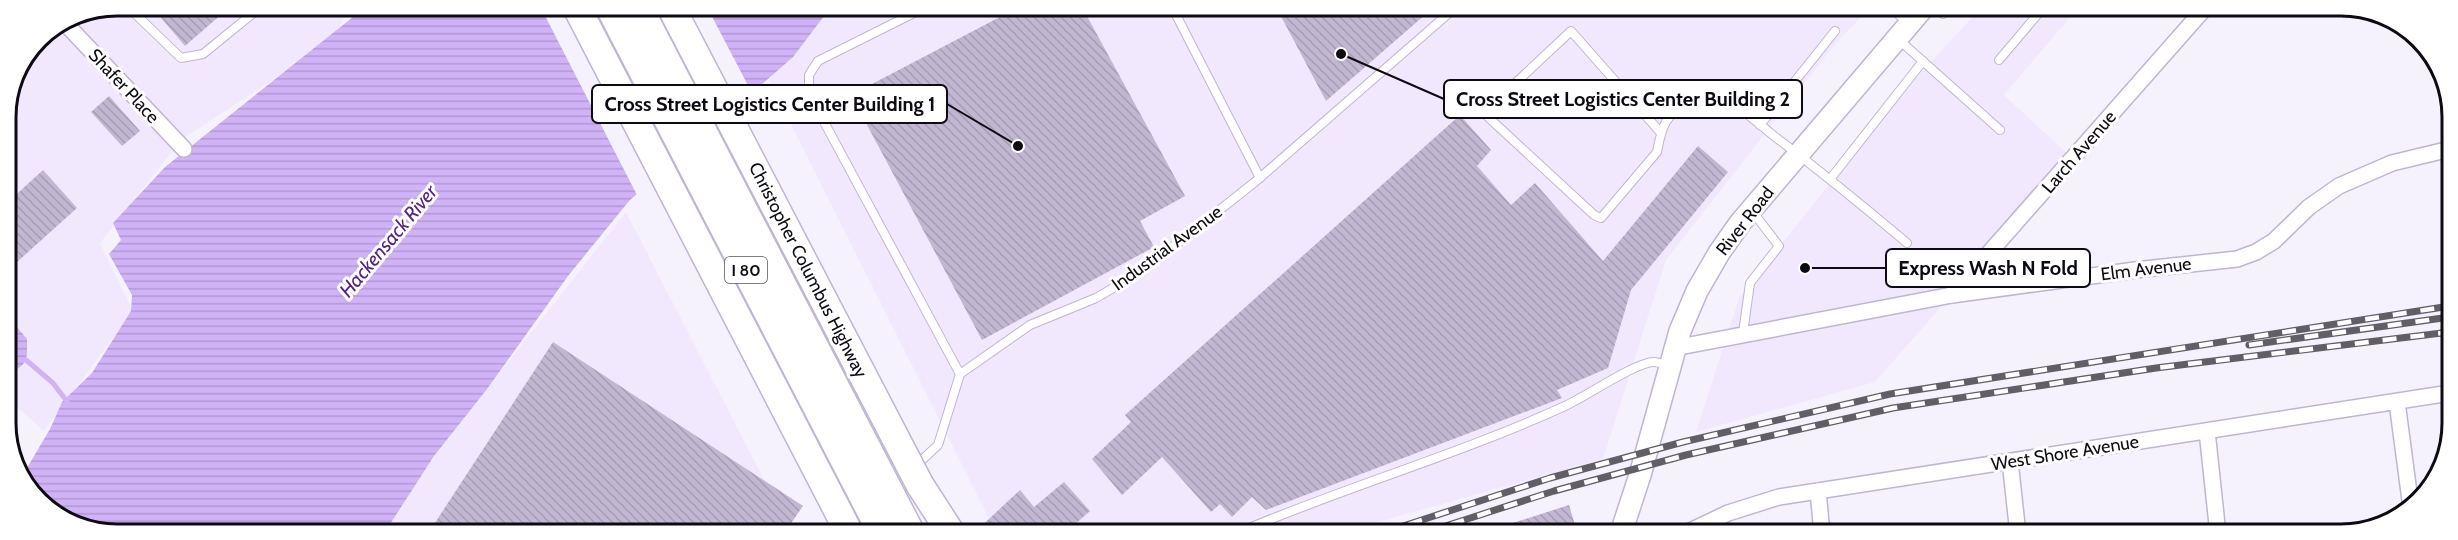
<svg xmlns="http://www.w3.org/2000/svg" width="2458" height="540" font-family="Cabin,sans-serif">
<style>
.built{fill:#f1e8fd}
.water{fill:url(#water-rules)}
.pier{fill:#f6f2fd}
.lines{fill:none;stroke-linecap:round;stroke-linejoin:round}
.stream{stroke:#d0b2f6;stroke-width:5}
.building{fill:url(#building-back-hatch)}
.lane-casing{stroke:#c0b5d0;stroke-width:10}
.street-casing{stroke:#c0b5d0;stroke-width:18}
.secondary-casing{stroke:#c0b5d0;stroke-width:24}
.highway-casing{stroke:#c0b5d0;stroke-width:30}
.lane{stroke:#fff;stroke-width:8}
.street{stroke:#fff;stroke-width:15}
.secondary{stroke:#fff;stroke-width:21}
.highway{stroke:#fff;stroke-width:27}
.rail-casing{stroke:#625e68;stroke-width:7}
.rail{stroke:#fff;stroke-width:4.5;stroke-dasharray:14;stroke-linecap:butt}
.highway-bridge-casing{stroke:#c0b5d0;stroke-width:30;stroke-linecap:butt}
.highway-bridge{stroke:#fff;stroke-width:27}
.labels{text-anchor:middle;dominant-baseline:central;stroke-width:6;stroke-linejoin:round;paint-order:stroke}
.shield{fill:#fff;stroke:#56545a;stroke-width:1.5}
.shield-label{font-size:16px;font-weight:bold;fill:#0e0a13}
.street-label{font-size:18px;fill:#0e0a13;stroke:#fff}
.water-label{font-size:20px;font-style:italic;fill:#562283;stroke:#fff}
.rim{fill:none;stroke:#0e0a13;stroke-width:3}
.leader{fill:none;stroke:#0e0a13;stroke-width:2}
.callout-dot{fill:#0e0a13;stroke:#fff;stroke-width:2}
.callout{fill:#fff;stroke:#0e0a13;stroke-width:2}
.callout-label{font-size:20px;text-anchor:middle;font-weight:bold;fill:#0e0a13}
</style>
<defs>
<pattern id="water-rules" width="6" height="5" patternUnits="userSpaceOnUse" patternTransform="scale(1.5)"><rect width="6" height="5" fill="#d0b2f6"/><path d="M0 2.5h6" fill="none" stroke="#b198d2"/></pattern>
<pattern id="building-back-hatch" width="6" height="6" patternUnits="userSpaceOnUse" patternTransform="scale(1.5)"><rect width="6" height="6" fill="#c2b7d2"/><path d="M-1 5l2 2M0 0l6 6M5-1l2 2" fill="none" stroke="#a69cb3"/></pattern>
</defs>
<rect width="100%" height="100%" fill="#f6f2fd"/>
<g class="built">
<path d="M 118,6 L 349,6 L 333,41 L 182,139 L 100,243 L 133,311 L 44,431 L 8,399 L 6,111 L 39,39 L 75,14 Z"/>
<path d="M 830,7 L 1870,8 L 1836,43 L 1666,260 L 1603,459 L 1338,533 L 996,533 L 768,78 Z"/>
<path d="M 1981,8 L 2078,8 L 2004,95 L 2072,158 L 1875,382 L 1696,432 L 1739,298 L 1898,97 Z"/>
<path d="M 626,212 L 791,532 L 385,532 L 434,456 Z"/>
</g>
<g class="water">
<path d="M 375,6 L 831,7 L 793,57 L 629,201 L 568,276 L 487,389 L 434,456 L 385,532 L 96,532 L 39,501 L 24,473 L 50,429 L 62,402 L 92,373 L 131,311 L 132,295 L 109,254 L 121,240 L 113,223 L 165,167 L 358,13 Z"/>
<path d="M 7,315 L 27,339 C 27,352 29,363 17,369 L 8,366 Z"/>
</g>
<path class="pier" d="M 540,6 L 707,7 L 753,95 L 638,197 Z"/>
<g class="lines">
<path class="stream" d="M 26,360 L 53,383 L 69,404"/>
</g>
<g class="building">
<path d="M 151,6 L 231,6 L 185,46 Z"/>
<path d="M 1019,7 L 1082,7 L 1185,196 L 1140,221 L 1154,247 L 982,340 L 851,95 Z"/>
<path d="M 1276,7 L 1434,7 L 1326,101 Z"/>
<path d="M 109,96 L 140,131 L 122,146 L 91,112 Z"/>
<path d="M 1460,115 L 1491,150 L 1477,166 L 1511,205 L 1535,183 L 1603,261 L 1698,146 L 1728,172 L 1631,290 L 1608,368 L 1557,390 L 1562,398 L 1266,510 L 1252,497 L 1232,517 L 1220,504 L 1211,512 L 1162,457 L 1122,495 L 1092,459 L 1131,422 L 1125,415 Z"/>
<path d="M 43,170 L 77,208 L 7,271 L 7,203 Z"/>
<path d="M 553,342 L 803,506 L 785,532 L 429,532 Z"/>
<path d="M 1064,482 L 1090,511 L 1065,533 L 974,533 L 1020,490 L 1034,507 Z"/>
<path d="M 1569,505 L 1575,525 L 1570,533 L 1491,533 L 1491,530 Z"/>
</g>
<g class="lines">
<g class="lane-casing">
<g id="lane">
<path d="M 127,6 L 181,58 L 203,54 L 262,6"/>
<path d="M 926,7 L 818,61 L 809,75 L 809,94 L 960,374"/>
<path d="M 1172,7 L 1260,178"/>
<path d="M 1892,8 L 1907,23"/>
<path d="M 1935,8 L 1943,14 L 1948,8"/>
<path d="M 1898,39 L 2000,130"/>
<path d="M 1999,60 L 2043,8"/>
<path d="M 1760,125 L 1835,31"/>
<path d="M 1661,133 L 1571,31 L 1493,104 L 1488,117 L 1594,215 L 1601,218 L 1657,152 C 1662,125 1665,115 1690,102 C 1697,98 1705,95 1712,96 C 1732,99 1758,123 1774,136 C 1819,170 1863,206 1907,243"/>
<path d="M 1831,178 L 1923,61"/>
<path d="M 1743,333 L 1750,283 L 1779,246 L 1752,211"/>
<path d="M 893,487 L 938,445 L 960,374 L 1030,325 L 1096,298 L 1132,277 L 1179,242 L 1255,182 L 1456,7"/>
<path d="M 1237,533 C 1345,487 1458,455 1565,406 C 1585,397 1636,362 1654,362 C 1658,362 1663,364 1668,365"/>
</g>
</g>
<g class="street-casing">
<g id="street">
<path d="M 64,22 L 184,149"/>
<path d="M 1952,295 L 2205,8"/>
<path d="M 1674,348 L 1952,295 L 2135,270 L 2237,259 L 2256,252 L 2274,241 L 2309,207 L 2339,186 L 2392,163 L 2450,149"/>
<path d="M 2397,402 L 2411,508"/>
<path d="M 2207,431 L 2218,534"/>
<path d="M 2010,461 L 2018,534"/>
<path d="M 1818,491 L 1822,533"/>
<path d="M 1686,533 L 1728,513 L 1779,497 L 2450,393"/>
</g>
</g>
<g class="secondary-casing">
<path id="secondary" d="M 1621,533 L 1640,475 L 1680,331 L 1697,291 L 1719,253 L 1740,223 L 1923,8"/>
</g>
<g class="highway-casing">
<g id="highway">
<path d="M 576,6 L 841,517"/>
<path d="M 920,485 L 951,533"/>
</g>
</g>
<use href="#lane" class="lane"/>
<use href="#street" class="street"/>
<use href="#secondary" class="secondary"/>
<use href="#highway" class="highway"/>
<g class="rail-casing">
<g id="rail">
<path d="M 2249,345 L 2450,317"/>
<path d="M 1382,533 L 1550,478 L 1683,442 L 1890,394 L 2450,306"/>
<path d="M 1424,533 L 1554,491 L 1686,455 L 1893,408 L 2156,368 L 2450,332"/>
</g>
</g>
<use href="#rail" class="rail"/>
<g class="highway-bridge-casing">
<g id="highway-bridge">
<path d="M 609,6 L 882,533"/>
<path d="M 638,6 L 911,533"/>
<path d="M 671,7 L 920,485"/>
<path d="M 841,517 L 849,533"/>
</g>
</g>
<use href="#highway-bridge" class="highway-bridge"/>
</g>
<g class="labels">
<rect class="shield" x="725" y="257" width="42" height="26" rx="4.5"/>
<g class="shield-label">
<text x="746" y="270">I 80</text>
</g>
<g class="street-label">
<text transform="translate(124 86) rotate(47)">Shafer Place</text>
<text transform="translate(2079 152) rotate(-49)">Larch Avenue</text>
<text transform="translate(1745 221) rotate(-52)">River Road</text>
<text transform="translate(1167 248) rotate(-36)">Industrial Avenue</text>
<text transform="translate(2146 269) rotate(-7)">Elm Avenue</text>
<text transform="translate(808 270) rotate(63)">Christopher Columbus Highway</text>
<text transform="translate(2065 453) rotate(-9)">West Shore Avenue</text>
</g>
<g class="water-label">
<text transform="translate(388 241) rotate(-50)">Hackensack River</text>
</g>
</g>
<path d="M0 0H2458V540H0ZM117 16H2341A101 101 0 0 1 2442 117V423A101 101 0 0 1 2341 524H117A101 101 0 0 1 16 423V117A101 101 0 0 1 117 16Z" fill="#fff" fill-rule="evenodd"/>
<path class="rim" d="M117 16H2341A101 101 0 0 1 2442 117V423A101 101 0 0 1 2341 524H117A101 101 0 0 1 16 423V117A101 101 0 0 1 117 16Z"/>
<path class="leader" d="M1341 54L1444 99M1018 146L947 104M1805 268L1886 268"/>
<g class="callout-dot">
<circle cx="1341" cy="54" r="6"/>
<circle cx="1018" cy="146" r="6"/>
<circle cx="1805" cy="268" r="6"/>
</g>
<g class="callout">
<rect x="1444" y="80" width="358" height="38" rx="6"/>
<rect x="592" y="85" width="355" height="38" rx="6"/>
<rect x="1886" y="249" width="204" height="38" rx="6"/>
</g>
<g class="callout-label">
<text x="1623" y="106">Cross Street Logistics Center Building 2</text>
<text x="770" y="111">Cross Street Logistics Center Building 1</text>
<text x="1988" y="275">Express Wash N Fold</text>
</g>
</svg>
